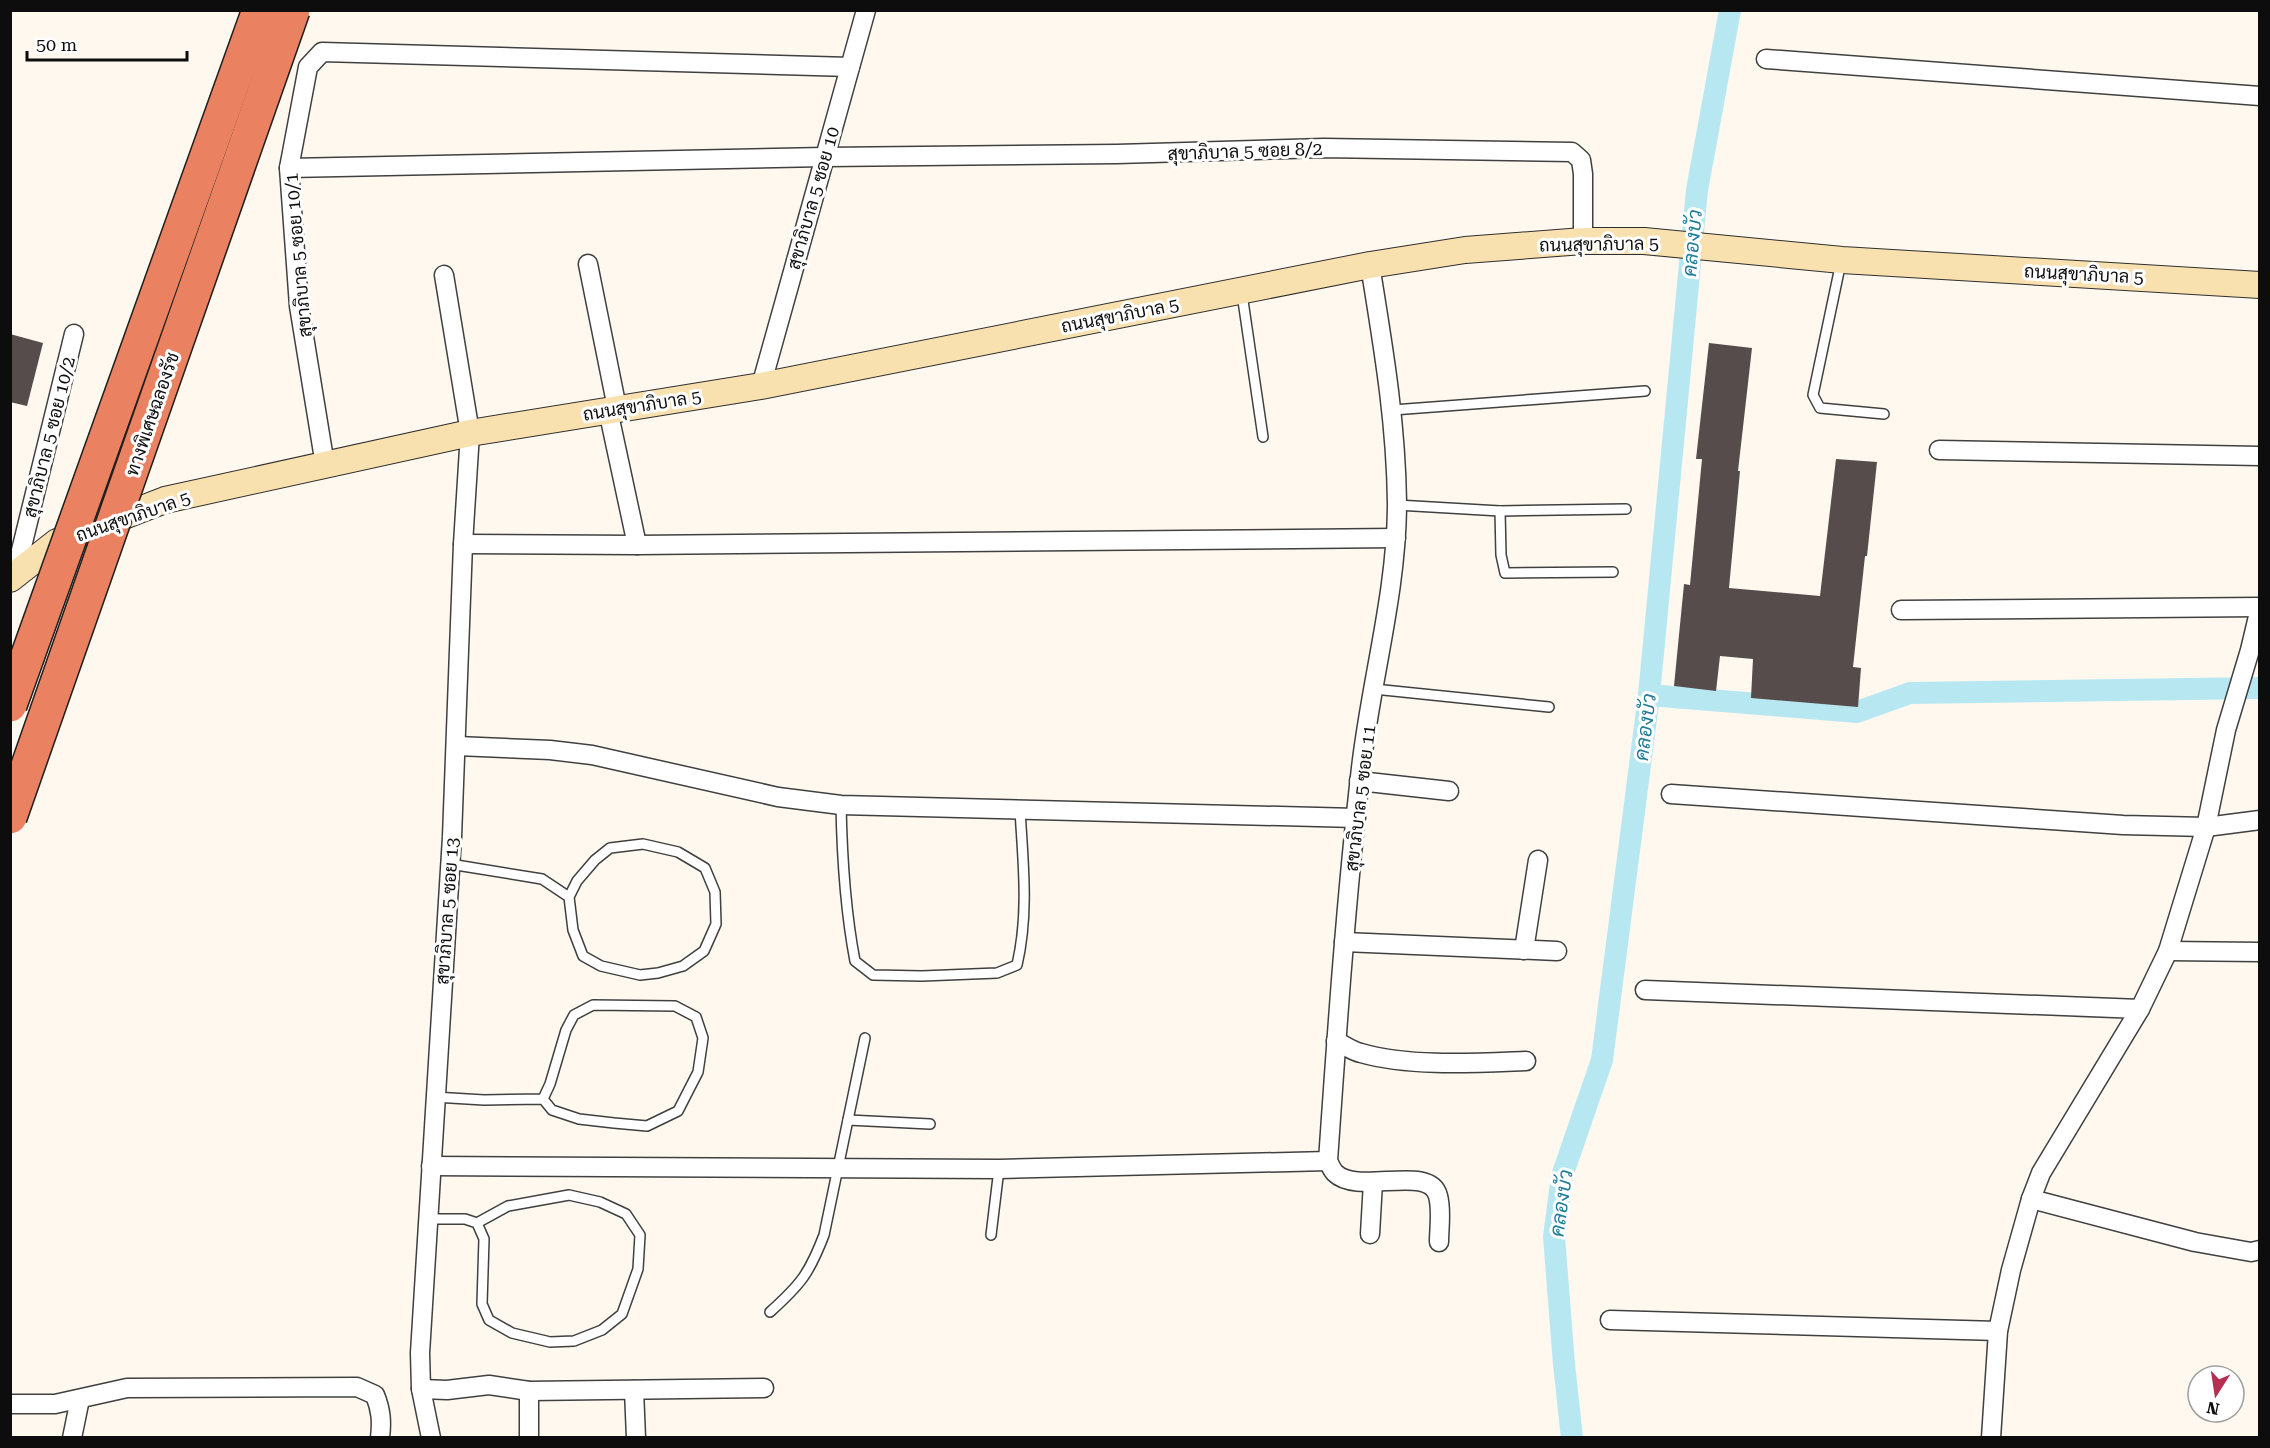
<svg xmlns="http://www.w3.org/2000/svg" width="2270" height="1448" font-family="'Roboto Serif',Sarabun,serif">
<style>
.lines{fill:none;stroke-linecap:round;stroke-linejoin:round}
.canal{stroke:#b7e8f2;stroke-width:22}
.building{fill:#554c4b}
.lane-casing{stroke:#404040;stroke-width:12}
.street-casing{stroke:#404040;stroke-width:21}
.secondary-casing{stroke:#2f2f2f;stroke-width:28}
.lane{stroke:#fff;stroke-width:9}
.street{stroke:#fff;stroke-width:18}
.secondary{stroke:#f9e1af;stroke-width:26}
.highway-bridge-casing{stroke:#1e1e1e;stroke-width:36;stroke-linecap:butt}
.highway-bridge{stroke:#ea8261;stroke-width:33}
.labels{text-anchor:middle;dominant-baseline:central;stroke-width:6;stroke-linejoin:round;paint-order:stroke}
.street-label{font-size:18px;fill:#0d0d0d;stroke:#fff}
.water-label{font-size:20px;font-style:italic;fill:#1f7c97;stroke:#fff}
</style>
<rect width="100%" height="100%" fill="#fef8ef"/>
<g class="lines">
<g class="canal">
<path d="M 1649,695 L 1857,712 L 1910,693 L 2260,688"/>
<path d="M 1572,1438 L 1564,1364 L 1554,1237 L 1562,1176 L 1602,1060 L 1649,695 L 1697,190 L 1730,10"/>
</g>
</g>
<g class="building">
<path d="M 10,334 L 43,343 L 27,406 L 10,402 Z"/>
<path d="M 1709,343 L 1752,348 L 1738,471 L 1740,471 L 1729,588 L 1820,596 L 1836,459 L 1877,462 L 1867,556 L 1865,556 L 1853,667 L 1861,668 L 1858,707 L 1751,698 L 1753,659 L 1720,656 L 1716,691 L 1674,686 L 1684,584 L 1690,585 L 1702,459 L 1696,459 Z"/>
</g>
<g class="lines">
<g class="lane-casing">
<g id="lane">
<path d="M 1841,262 L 1813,395 L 1820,408 L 1884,414"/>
<path d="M 1242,294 L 1263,437"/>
<path d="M 1393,410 L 1645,391"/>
<path d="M 1397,505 L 1500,511 L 1626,509"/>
<path d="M 1500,511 L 1501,555 L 1505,573 L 1613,572"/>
<path d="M 1374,689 L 1549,707"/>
<path d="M 841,805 C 842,858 845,909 855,961 L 873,975 L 922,976 L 997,973 L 1017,965 C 1029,913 1023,862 1020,810"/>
<path d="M 450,864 L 542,879 L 569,897 L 573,930 L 583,956 L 601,966 L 640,975 L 658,973 L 683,966 L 704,951 L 716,924 L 715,892 L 705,868 L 678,852 L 643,844 L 610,848 L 595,860 L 577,881 L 569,897"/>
<path d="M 434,1097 L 484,1100 L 543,1099 L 550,1084 L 566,1030 L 574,1015 L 593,1005 L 675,1006 L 696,1017 L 703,1038 L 698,1072 L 678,1111 L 647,1126 L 614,1123 L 579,1119 L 552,1110 L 543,1099"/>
<path d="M 848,1120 L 930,1124"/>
<path d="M 428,1219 L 465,1219 L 477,1223 L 484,1239 L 482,1304 L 489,1320 L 512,1333 L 550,1342 L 574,1341 L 602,1330 L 622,1314 L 638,1269 L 640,1235 L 626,1214 L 600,1202 L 569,1195 L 508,1206 L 477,1223"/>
<path d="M 991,1235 L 999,1169"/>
<path d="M 770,1312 C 801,1284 809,1274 824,1235 L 865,1038"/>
</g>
</g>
<g class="street-casing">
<g id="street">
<path d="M 1766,59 L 2260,96"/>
<path d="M 289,168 L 825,157 L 1117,154 L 1324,148 L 1572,152 L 1581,160 L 1583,174 L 1583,241"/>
<path d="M 588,264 L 617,408"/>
<path d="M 1370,265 C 1383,346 1396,420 1397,503 C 1397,592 1371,680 1361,768 C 1346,899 1337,1030 1328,1161 C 1330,1165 1332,1170 1335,1173 C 1358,1196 1430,1163 1438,1196 C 1442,1210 1439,1228 1439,1242"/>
<path d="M 761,386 L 866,10"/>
<path d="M 608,410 L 637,545"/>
<path d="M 1939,450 L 2260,456"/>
<path d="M 325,465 L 299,306 L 289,168 L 308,67 L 322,52 L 850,67"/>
<path d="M 463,544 L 637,545 L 1396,538"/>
<path d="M 15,575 L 74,334"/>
<path d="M 1901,610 L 2260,607"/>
<path d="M 457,746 L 550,750 L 592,755 L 778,797 L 841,805 L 1356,818"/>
<path d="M 1359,781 L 1449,791"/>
<path d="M 1671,794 L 2123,825 L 2206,827 L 2260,820"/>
<path d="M 1344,942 L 1557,951"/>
<path d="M 1524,950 L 1538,860"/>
<path d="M 2168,951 L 2260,952"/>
<path d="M 1645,990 L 2140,1009"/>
<path d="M 1336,1041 C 1344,1045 1352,1051 1361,1053 C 1410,1067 1474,1063 1526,1061"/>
<path d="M 431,1166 L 999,1169 L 1328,1161"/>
<path d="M 2031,1199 L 2195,1242 L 2251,1252 L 2260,1250"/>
<path d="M 1370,1234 L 1373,1182"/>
<path d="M 1610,1320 L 1998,1331"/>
<path d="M 421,1389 L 447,1390 L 489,1385 L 529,1391 L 764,1388"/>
<path d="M 634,1390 L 636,1438"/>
<path d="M 529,1391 L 529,1438"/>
<path d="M 10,1404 L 55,1404 L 127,1388 L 357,1387 L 375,1395 C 381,1410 382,1421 380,1438"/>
<path d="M 72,1438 L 80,1399"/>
<path d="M 431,1438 L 421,1389 L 420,1353 L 452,837 L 463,544 L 470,433 L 444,275"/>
<path d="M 1991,1438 L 1998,1331 L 2011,1270 L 2031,1199 L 2041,1173 L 2140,1009 L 2168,951 L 2206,827 L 2226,730 L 2250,650 L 2260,608"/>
</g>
</g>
<g class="secondary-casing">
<path id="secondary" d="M 10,579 L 57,542 L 165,500 L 470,433 L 761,386 L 1370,265 L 1465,250 L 1583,241 L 1644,241 L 1842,260 L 2260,285"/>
</g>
<use href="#lane" class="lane"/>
<use href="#street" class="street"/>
<use href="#secondary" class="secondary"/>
<g class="highway-bridge-casing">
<g id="highway-bridge">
<path d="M 10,705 L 259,10"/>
<path d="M 10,817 L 293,10"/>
</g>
</g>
<use href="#highway-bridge" class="highway-bridge"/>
</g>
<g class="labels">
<g class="street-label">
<text transform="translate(1245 151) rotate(-2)">สุขาภิบาล 5 ซอย 8/2</text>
<text transform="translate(813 198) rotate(-74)">สุขาภิบาล 5 ซอย 10</text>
<text transform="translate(1599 244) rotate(-1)">ถนนสุขาภิบาล 5</text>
<text transform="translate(298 255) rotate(-95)">สุขาภิบาล 5 ซอย 10/1</text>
<text transform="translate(2084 274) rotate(3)">ถนนสุขาภิบาล 5</text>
<text transform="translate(1120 315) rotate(-11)">ถนนสุขาภิบาล 5</text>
<text transform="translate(642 405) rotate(-9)">ถนนสุขาภิบาล 5</text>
<text transform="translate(152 414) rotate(-71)">ทางพิเศษฉลองรัช</text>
<text transform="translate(49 437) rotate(-76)">สุขาภิบาล 5 ซอย 10/2</text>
<text transform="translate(133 516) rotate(-19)">ถนนสุขาภิบาล 5</text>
<text transform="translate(1360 798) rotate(-83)">สุขาภิบาล 5 ซอย 11</text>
<text transform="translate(447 911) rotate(-86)">สุขาภิบาล 5 ซอย 13</text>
</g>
<g class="water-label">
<text transform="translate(1692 243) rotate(-85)">คลองบัว</text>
<text transform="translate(1645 727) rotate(-83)">คลองบัว</text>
<text transform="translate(1561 1203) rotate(-82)">คลองบัว</text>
</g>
</g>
<rect width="2270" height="1448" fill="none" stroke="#0d0d0d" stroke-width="24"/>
<g transform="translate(2216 1394) rotate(192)"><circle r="28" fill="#ffffff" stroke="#9e9e9e" stroke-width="1.5"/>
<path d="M0-4.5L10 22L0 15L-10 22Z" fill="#b42f52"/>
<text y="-9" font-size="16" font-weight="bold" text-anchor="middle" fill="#0d0d0d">N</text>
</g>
<path d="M27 51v9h160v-9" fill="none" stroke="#0d0d0d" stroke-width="3"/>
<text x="36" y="51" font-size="18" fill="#0d0d0d" stroke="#ffffff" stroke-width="4.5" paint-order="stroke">50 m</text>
</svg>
